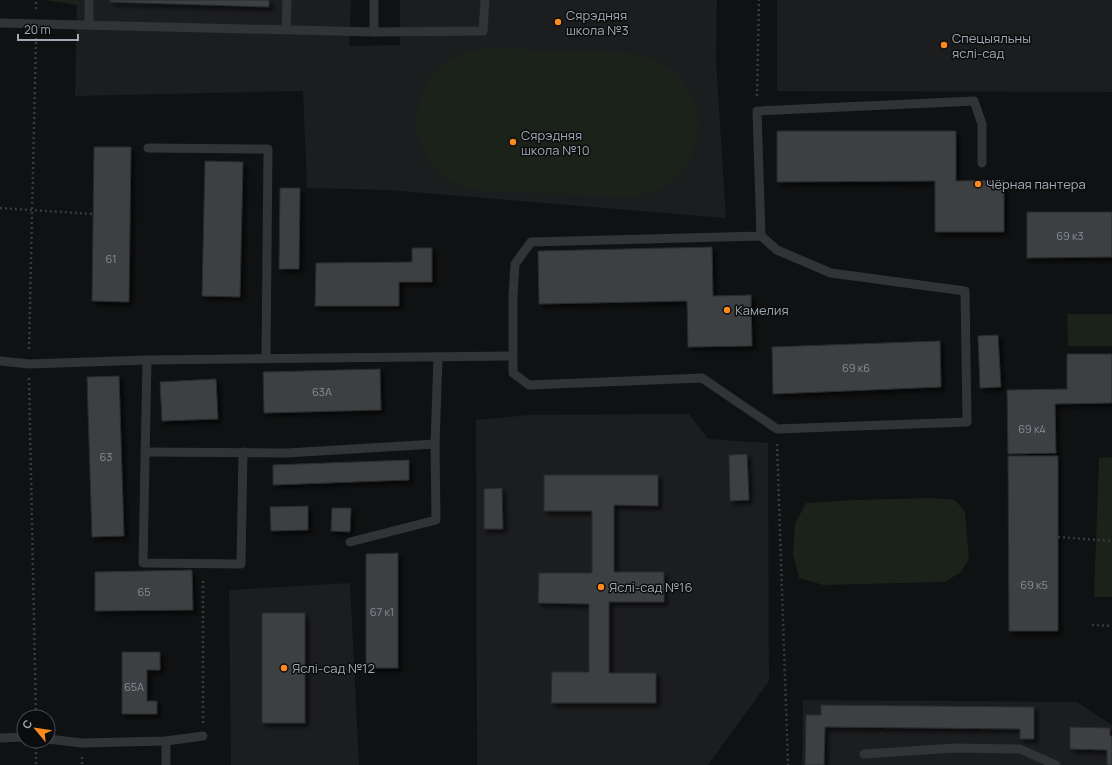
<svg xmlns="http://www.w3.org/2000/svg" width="1112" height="765" font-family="Manrope,sans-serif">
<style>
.built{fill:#1c1d1f}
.green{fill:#1b221a}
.building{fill:#3c3f42;stroke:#2a2b2e;filter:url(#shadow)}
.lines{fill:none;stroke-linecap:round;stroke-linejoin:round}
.path{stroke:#373a3e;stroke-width:2.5;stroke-dasharray:2 3;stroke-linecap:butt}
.service{stroke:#313337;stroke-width:9}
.poi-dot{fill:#fe891c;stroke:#0b0c0d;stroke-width:1.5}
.labels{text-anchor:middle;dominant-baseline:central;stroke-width:3;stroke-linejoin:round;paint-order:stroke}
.number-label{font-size:11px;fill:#878f98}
.poi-label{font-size:13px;fill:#a0aab4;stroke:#0b0c0d;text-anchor:start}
</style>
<defs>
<filter id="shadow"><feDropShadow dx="3.5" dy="3.5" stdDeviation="2" flood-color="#0009"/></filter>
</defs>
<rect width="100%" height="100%" fill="#101112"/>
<g class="built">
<path d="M 77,0 L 351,0 L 349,46 L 400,45 L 400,0 L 717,0 L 716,61 L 726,218 L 388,190 L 307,188 L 303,91 L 75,96 Z"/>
<path d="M 777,0 L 1112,0 L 1112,92 L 777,91 Z"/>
<path d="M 689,414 L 708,439 L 768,443 L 769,681 L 708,765 L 477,765 L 476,420 L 529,415 Z"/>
<path d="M 350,583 L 359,765 L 231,765 L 229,590 Z"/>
<path d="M 803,700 L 1077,702 L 1112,725 L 1112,765 L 802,765 Z"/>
</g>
<g class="green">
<path d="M 45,0 L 77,0 L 77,5 Z"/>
<path d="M 487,48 L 631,53 C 722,67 720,188 628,197 L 470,190 C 390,166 403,56 487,48 Z"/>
<path d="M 1067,314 L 1112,314 L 1112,346 L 1068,346 Z"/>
<path d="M 1112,457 L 1112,597 L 1094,597 L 1099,458 Z"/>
<path d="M 932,498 L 955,500 L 965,512 L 969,559 L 960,573 L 944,582 L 823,585 L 799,578 L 793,554 L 795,524 L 806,503 L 854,500 Z"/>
</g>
<g class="building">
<path d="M 110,0 L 269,0 L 269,7 L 110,2 Z"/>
<path d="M 777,131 L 956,131 L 956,181 L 1004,180 L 1004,232 L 935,232 L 935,181 L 777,182 Z"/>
<path d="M 94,147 L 131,147 L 129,302 L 92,301 Z"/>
<path d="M 205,161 L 243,162 L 240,297 L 202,296 Z"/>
<path d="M 280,188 L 300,188 L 299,269 L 279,269 Z"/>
<path d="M 1027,212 L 1112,212 L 1112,257 L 1027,258 Z"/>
<path d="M 712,247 L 713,296 L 751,295 L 752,346 L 688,347 L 687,301 L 539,304 L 538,251 Z"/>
<path d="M 412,248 L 432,248 L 432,282 L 399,282 L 399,306 L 315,306 L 316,263 L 412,262 Z"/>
<path d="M 998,335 L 1001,387 L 980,388 L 978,336 Z"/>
<path d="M 940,341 L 941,387 L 773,394 L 772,347 Z"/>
<path d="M 1067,354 L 1112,354 L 1112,403 L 1055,404 L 1056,453 L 1008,454 L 1007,390 L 1067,389 Z"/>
<path d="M 380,369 L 381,410 L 264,413 L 263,372 Z"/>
<path d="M 119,376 L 124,536 L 92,537 L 87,377 Z"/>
<path d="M 216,379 L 218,419 L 162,421 L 160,382 Z"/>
<path d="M 747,454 L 749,500 L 730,501 L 729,455 Z"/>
<path d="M 1008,456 L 1058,456 L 1058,631 L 1009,631 Z"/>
<path d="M 409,460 L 409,480 L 273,485 L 273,465 Z"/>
<path d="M 544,475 L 658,475 L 658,506 L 614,505 L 614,572 L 664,572 L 664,602 L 609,602 L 609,673 L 656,673 L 656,703 L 551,703 L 552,672 L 589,672 L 589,604 L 538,603 L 539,573 L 592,573 L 592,511 L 544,511 Z"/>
<path d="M 502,488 L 503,529 L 484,529 L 484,489 Z"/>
<path d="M 308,506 L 308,530 L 271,531 L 270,507 Z"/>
<path d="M 332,508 L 351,508 L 350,532 L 331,531 Z"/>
<path d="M 398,553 L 398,668 L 366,668 L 366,554 Z"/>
<path d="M 192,570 L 193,610 L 95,611 L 95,572 Z"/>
<rect x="262" y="613" width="43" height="110"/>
<path d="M 122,652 L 160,652 L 160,670 L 147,670 L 147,701 L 157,701 L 157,714 L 122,714 Z"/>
<path d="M 821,705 L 1034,707 L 1034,739 L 1020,739 L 1020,729 L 825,727 L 824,765 L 805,765 L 806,715 L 821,715 Z"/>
<path d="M 1070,727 L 1110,728 L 1110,736 L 1112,736 L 1112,765 L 1107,765 L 1107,750 L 1070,749 Z"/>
</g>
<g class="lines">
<g class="path">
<path d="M 36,9 L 36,0"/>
<path d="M 757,96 L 759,0"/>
<path d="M 0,208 L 93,214"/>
<path d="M 29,349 L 36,38"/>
<path d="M 29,378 L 36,717"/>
<path d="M 777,444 L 788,765"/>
<path d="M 1058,537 L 1112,541"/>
<path d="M 1092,625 L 1112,626"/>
<path d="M 203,723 L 203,578"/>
<path d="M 36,747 L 36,765"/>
<path d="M 82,757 L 82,765"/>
</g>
<g class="service">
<path d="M 0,23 L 374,32 L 483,31 L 485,0"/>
<path d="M 89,24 L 89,0"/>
<path d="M 286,29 L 287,0"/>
<path d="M 374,32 L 374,0"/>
<path d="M 148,148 L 268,149 L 266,358"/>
<path d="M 761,236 L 777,250 L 831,273 L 965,291 L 967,422 L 777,429 L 702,378 L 529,385 L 513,373 L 513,296 L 515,264 L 531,242 L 761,236 L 757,111 L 974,101 L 982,124 L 982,163"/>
<path d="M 147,360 L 143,563 L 241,564 L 243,452"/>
<path d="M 0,361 L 29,364 L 147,360 L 512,356"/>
<path d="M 145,452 L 287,453 L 435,444"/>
<path d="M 350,542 L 436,520 L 435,444 L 438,357"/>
<path d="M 0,738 L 24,737"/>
<path d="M 48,739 L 82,743 L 166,741 L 203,736"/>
<path d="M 166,741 L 166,765"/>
<path d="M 864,754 L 955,748 L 1020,749 L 1056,765"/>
</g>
</g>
<g class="poi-dot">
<circle cx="558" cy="22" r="4"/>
<circle cx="944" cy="45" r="4"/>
<circle cx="513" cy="142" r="4"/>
<circle cx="978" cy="184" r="4"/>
<circle cx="727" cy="310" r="4"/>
<circle cx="601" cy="587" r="4"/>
<circle cx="284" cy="668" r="4"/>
</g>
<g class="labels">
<g class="number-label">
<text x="1070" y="235">69 к3</text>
<text x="111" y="258">61</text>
<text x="856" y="367">69 к6</text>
<text x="322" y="391">63А</text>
<text x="1032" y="428">69 к4</text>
<text x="106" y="456">63</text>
<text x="1034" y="584">69 к5</text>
<text x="144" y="591">65</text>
<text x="382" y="611">67 к1</text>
<text x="134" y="686">65А</text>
</g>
<g class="poi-label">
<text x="566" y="15">Сярэдняя<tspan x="566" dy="15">школа №3</tspan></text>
<text x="952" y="38">Спецыяльны<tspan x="952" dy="15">яслі-сад</tspan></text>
<text x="521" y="135">Сярэдняя<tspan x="521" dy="15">школа №10</tspan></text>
<text x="986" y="184">Чёрная пантера</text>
<text x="735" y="310">Камелия</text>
<text x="609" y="587">Яслі-сад №16</text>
<text x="292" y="668">Яслі-сад №12</text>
</g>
</g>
<g transform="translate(36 729) rotate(299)"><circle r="19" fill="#0b0c0d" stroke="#474b50"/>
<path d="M0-3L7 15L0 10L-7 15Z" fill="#fe891c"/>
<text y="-6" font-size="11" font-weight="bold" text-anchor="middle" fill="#a0aab4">С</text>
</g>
<path d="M18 34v6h60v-6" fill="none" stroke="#a0aab4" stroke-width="2"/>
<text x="24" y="34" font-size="12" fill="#a0aab4" stroke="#0b0c0d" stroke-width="3" paint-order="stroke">20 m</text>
</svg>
